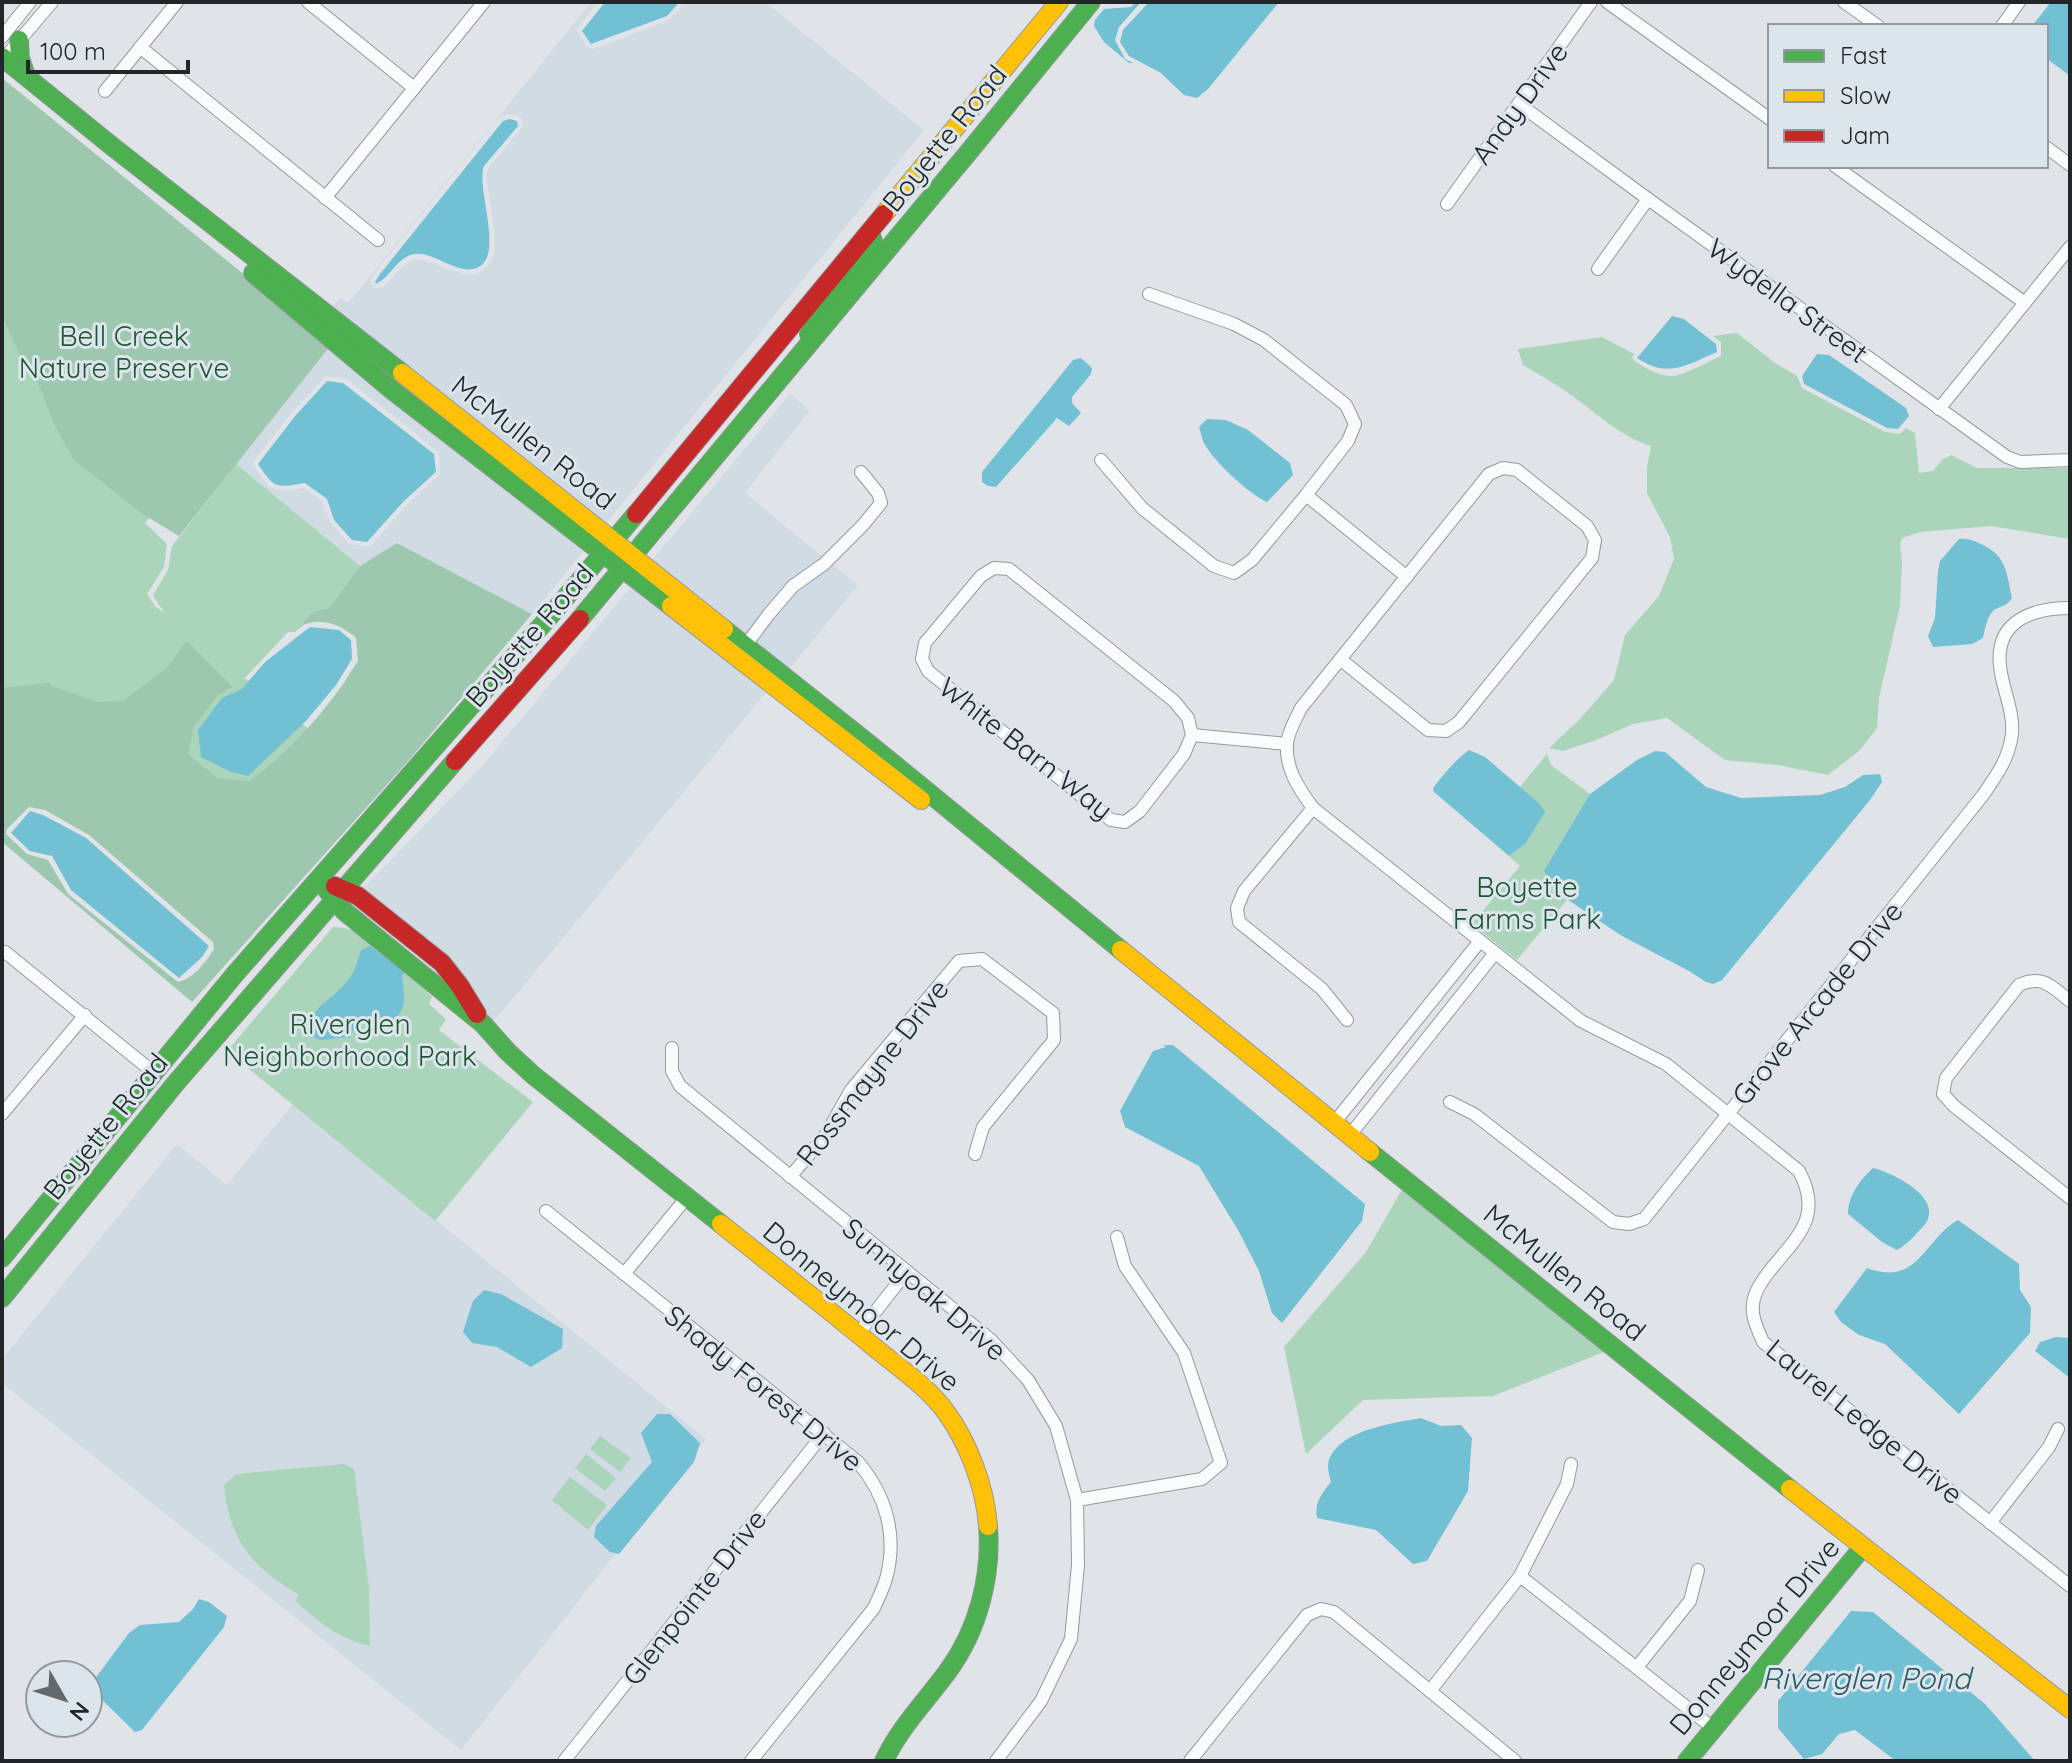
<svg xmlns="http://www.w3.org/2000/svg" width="2072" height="1763" font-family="Quicksand,sans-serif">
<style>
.built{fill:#d0dbe4;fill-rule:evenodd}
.green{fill:#aad5ba}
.forest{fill:#9dc8af;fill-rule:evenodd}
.water{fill:#71c0d4}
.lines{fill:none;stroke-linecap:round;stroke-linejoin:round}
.street-casing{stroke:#96999c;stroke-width:14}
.fast-casing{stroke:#96999c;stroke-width:20}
.slow-casing{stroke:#96999c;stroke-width:20}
.jam-casing{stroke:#96999c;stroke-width:20}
.street{stroke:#fafbfc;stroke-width:12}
.fast{stroke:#4caf50;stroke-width:18}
.slow{stroke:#ffc107;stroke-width:18}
.jam{stroke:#c62828;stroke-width:18}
.labels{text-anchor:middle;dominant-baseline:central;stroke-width:6;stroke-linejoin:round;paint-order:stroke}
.street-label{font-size:28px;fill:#222628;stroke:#dce5ec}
.park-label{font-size:28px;fill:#1e5533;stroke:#dce5ec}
.water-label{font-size:30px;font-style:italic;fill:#2b5965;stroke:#dce5ec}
</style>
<rect width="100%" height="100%" fill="#e0e4e8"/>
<g class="built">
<path d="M 591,2 L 598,2 L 576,30 L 587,47 L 593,49 L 669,20 L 681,8 L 680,2 L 765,2 L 924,130 L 604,526 L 330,311 L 340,298 L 347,302 L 351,300 ZM 508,114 L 519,116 L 522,120 L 523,126 L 488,169 L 486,175 L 494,227 L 494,254 L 489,264 L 481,272 L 470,275 L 460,273 L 421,259 L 412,260 L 400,269 L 383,287 L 374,288 L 370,280 L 376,271 L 499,117 Z"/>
<path d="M 331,345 L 587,547 L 532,614 L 398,543 L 360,566 L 236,464 ZM 326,376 L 346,379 L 394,416 L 439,453 L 440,474 L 408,504 L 370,547 L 349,544 L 330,522 L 322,501 L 304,488 L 285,491 L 269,487 L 253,465 L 253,462 L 292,412 Z"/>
<path d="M 790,394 L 810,410 L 745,493 L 823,557 L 789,582 L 743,637 L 650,563 Z"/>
<path d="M 832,565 L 858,585 L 787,672 L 753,645 L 798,590 Z"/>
<path d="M 634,583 L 771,691 L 763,696 L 491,1025 L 361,891 L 482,766 Z"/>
<path d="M 293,1104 L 706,1439 L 461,1750 L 2,1383 L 2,1359 L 177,1144 L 227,1185 Z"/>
</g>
<g class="green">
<path d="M 2,98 L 298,333 L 145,523 L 167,544 L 164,567 L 147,594 L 155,606 L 164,613 L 153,595 L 168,570 L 172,546 L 236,464 L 360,566 L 329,608 L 312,612 L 300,628 L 295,632 L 288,632 L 245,678 L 359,769 L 233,939 L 2,764 Z"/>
<path d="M 1737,333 L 1775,363 L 1797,376 L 1802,388 L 1885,432 L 1900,434 L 1906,428 L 1915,433 L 1919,473 L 1933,471 L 1943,459 L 1951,455 L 1977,468 L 2070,468 L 2070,539 L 1991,526 L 1920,532 L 1902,538 L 1900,544 L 1902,562 L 1900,606 L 1879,698 L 1877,728 L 1859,751 L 1828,775 L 1778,765 L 1725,760 L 1667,718 L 1633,724 L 1596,740 L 1563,751 L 1549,748 L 1580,719 L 1614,680 L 1625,635 L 1659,596 L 1674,559 L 1670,537 L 1647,493 L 1647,467 L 1651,446 C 1619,436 1598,414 1571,395 C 1556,384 1539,375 1523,365 L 1518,349 L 1602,337 L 1634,354 L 1632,358 C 1639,366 1661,377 1673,376 C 1684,375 1710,361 1721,356 L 1721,342 L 1713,336 Z"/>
<path d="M 1547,754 L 1551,765 L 1590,794 L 1575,821 L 1562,896 L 1567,900 L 1517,960 L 1472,924 L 1520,866 L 1509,856 L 1525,844 L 1539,803 L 1520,787 Z"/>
<path d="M 333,927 L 345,928 L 358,932 L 406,972 L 432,997 L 429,1004 L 446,1019 L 439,1030 L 533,1102 L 435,1221 L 227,1051 Z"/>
<path d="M 1404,1186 L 1609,1350 L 1493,1396 L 1363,1400 L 1306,1454 L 1284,1347 L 1366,1252 Z"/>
<path d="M 600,1436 L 631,1458 L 620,1472 L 590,1449 Z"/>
<path d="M 586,1454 L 616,1478 L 605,1491 L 575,1468 Z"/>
<path d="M 344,1464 L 354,1469 L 369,1588 L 370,1646 C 337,1638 321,1623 296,1602 L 298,1594 C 251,1567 229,1539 224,1485 L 236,1474 Z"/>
<path d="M 570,1477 L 607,1505 L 588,1530 L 552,1500 Z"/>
</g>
<g class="forest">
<path d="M 2,78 L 331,345 L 179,536 L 141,513 L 73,459 L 54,424 L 41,390 L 17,349 L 2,316 Z"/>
<path d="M 397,543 L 532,614 L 409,760 L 192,1002 L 2,842 L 2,688 L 49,683 L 52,686 L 97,702 L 123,701 L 168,667 L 183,645 L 188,642 L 233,687 L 218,695 L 194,726 L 188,754 L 217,778 L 249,781 C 281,760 318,719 341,687 C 347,679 352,669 358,661 L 356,638 C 341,624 318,616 300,627 L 312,612 L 329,608 L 360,566 ZM 29,807 L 45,810 L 89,835 L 213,942 L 214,949 C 206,962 193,979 178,982 L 68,894 L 48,860 L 27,854 L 6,834 L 7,829 Z"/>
</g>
<g class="water">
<path d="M 605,2 L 675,2 L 677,5 L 667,16 L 591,44 L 582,31 Z"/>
<path d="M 1136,2 L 1141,2 L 1119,27 L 1115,40 L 1125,59 L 1133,63 L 1129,63 L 1104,42 L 1094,26 L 1095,20 L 1104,9 L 1131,7 Z"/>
<path d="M 1149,2 L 1279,2 L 1208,89 L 1197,98 L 1184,95 L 1161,73 L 1129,56 L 1120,42 L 1123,30 Z"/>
<path d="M 2051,2 L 2070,2 L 2070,76 L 2046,58 L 2046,26 L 2032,26 Z"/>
<path d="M 510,119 L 517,121 L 518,126 L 484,166 C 475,189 508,262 473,269 C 451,273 429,246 408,256 C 395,262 389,278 376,284 L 375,282 L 380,274 L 503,121 Z"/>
<path d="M 1672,316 L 1684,319 L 1716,344 L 1717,352 C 1686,365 1669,379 1637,358 Z"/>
<path d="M 1817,354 L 1829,355 L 1906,408 L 1909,416 L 1898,429 L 1887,428 L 1804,384 L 1802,376 Z"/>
<path d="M 1081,358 L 1092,368 L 1091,374 L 1072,397 L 1072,403 L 1081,413 L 1069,426 L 1057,418 L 996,487 L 988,486 L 982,482 L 982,472 L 1073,360 Z"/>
<path d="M 327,381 L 343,383 L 434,454 L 436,472 L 404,501 L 367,542 L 352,540 L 334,520 L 327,499 L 305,483 C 275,488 275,489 258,464 L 296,415 Z"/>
<path d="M 1207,419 L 1226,420 L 1248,430 L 1290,463 L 1293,475 L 1267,502 C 1249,494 1215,462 1205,445 C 1202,440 1201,433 1199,427 Z"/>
<path d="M 1959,539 C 1970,538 1976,542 1985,546 C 2007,557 2007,576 2012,598 C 2006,607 2002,605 1994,610 C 1987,616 1985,629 1983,638 L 1972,644 L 1933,647 L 1928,636 L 1935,618 L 1938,571 L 1940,561 Z"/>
<path d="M 310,627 L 339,630 L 351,640 L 352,659 L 336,685 L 306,721 L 248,776 L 231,772 L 201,757 L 198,730 L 222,698 L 242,689 L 265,662 Z"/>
<path d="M 1469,750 L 1485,757 L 1539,803 L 1545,812 L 1525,844 L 1509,856 L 1434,792 L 1433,788 C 1444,774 1455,760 1469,750 Z"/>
<path d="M 1655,751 L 1665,752 L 1706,787 L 1741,798 L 1820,795 L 1845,787 L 1863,775 L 1880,774 L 1882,782 L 1870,800 L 1722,980 L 1713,984 L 1706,982 L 1689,971 L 1622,936 L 1562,896 L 1544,871 L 1590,794 L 1637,760 Z"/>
<path d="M 30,811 L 43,815 L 86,838 L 209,946 L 202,957 L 179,978 L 71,890 L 52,856 L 30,851 L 11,833 Z"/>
<path d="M 370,946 L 405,972 L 402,976 C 405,999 408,1010 387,1026 C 372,1012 356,1018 350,1038 C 335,1035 320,1047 309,1032 C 307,1010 330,1001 343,986 C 354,975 357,964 361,950 Z"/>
<path d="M 1163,1045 L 1173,1045 L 1365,1204 L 1362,1221 L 1282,1323 L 1272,1313 L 1259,1271 L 1238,1230 L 1199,1166 L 1125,1127 L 1120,1111 L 1153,1051 L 1166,1047 Z"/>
<path d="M 1873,1168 C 1891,1172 1938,1195 1928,1219 C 1926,1224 1920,1230 1916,1234 C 1910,1241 1905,1245 1897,1250 L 1882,1242 L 1848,1214 C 1848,1196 1860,1180 1873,1168 Z"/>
<path d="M 1958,1220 L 2019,1264 L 2020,1290 L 2031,1307 L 2030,1333 L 1959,1414 L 1885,1344 L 1859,1335 L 1841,1322 L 1834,1312 L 1867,1268 C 1919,1287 1923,1240 1958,1220 Z"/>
<path d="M 484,1290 L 501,1294 L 563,1329 L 562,1348 L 531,1367 L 497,1347 L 472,1343 L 463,1332 L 473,1301 Z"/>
<path d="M 2056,1337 L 2070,1338 L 2070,1378 L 2035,1351 L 2040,1342 Z"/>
<path d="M 657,1414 L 670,1414 L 700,1443 L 694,1462 L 619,1554 L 610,1552 L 594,1537 L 596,1526 L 652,1462 L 641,1433 Z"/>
<path d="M 1421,1418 L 1441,1426 L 1461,1425 L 1472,1438 L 1468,1491 L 1427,1561 L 1413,1564 L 1376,1530 L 1317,1518 C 1314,1503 1322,1493 1331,1482 C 1329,1474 1326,1465 1330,1457 C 1344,1429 1394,1423 1421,1418 Z"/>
<path d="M 199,1599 L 209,1602 L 227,1616 L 224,1627 L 142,1730 L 135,1732 L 97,1695 L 94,1680 L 129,1633 L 140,1625 L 179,1622 L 193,1609 Z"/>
<path d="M 1851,1611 L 1873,1612 L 1985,1704 L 2035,1761 L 1896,1761 L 1855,1730 L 1839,1734 L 1822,1754 L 1804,1759 L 1778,1728 L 1778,1701 Z"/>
</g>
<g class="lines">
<g class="street-casing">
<g id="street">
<path d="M 308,2 L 414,88"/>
<path d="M 1607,2 L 1770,119"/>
<path d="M 1844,2 L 1878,26"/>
<path d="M 2002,26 L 2019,2"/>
<path d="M 2,37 L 30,2"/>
<path d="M 140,47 L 378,240"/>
<path d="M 2,61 L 52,2"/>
<path d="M 105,91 L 177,2"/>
<path d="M 1519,104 L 1648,199 L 2007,457 L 2020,462 L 2070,460"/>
<path d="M 2046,147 L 2070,165"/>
<path d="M 1835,166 L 2025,303"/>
<path d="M 325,198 L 484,2"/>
<path d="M 1447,204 L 1591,2"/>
<path d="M 1598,269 L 1648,199"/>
<path d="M 1939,409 L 2070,247"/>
<path d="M 1101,460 L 1142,508 L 1214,566 L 1234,573 L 1252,560 L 1306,495 L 1348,441 L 1355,424 L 1346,405 L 1264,340 L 1234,324 L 1149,294"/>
<path d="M 1306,495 L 1407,577"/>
<path d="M 994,568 L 1009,569 L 1174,701 L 1188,718 L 1192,735 L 1184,754 L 1140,811 L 1125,822 L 1111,820 L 928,671 L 922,659 L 925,643 L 981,576 Z"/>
<path d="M 745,646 L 769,614 L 793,586 L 824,564 L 863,525 L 881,503 L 878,493 L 861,472"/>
<path d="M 1340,659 L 1428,730 L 1446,731 L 1459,722 L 1592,558 L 1595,540 L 1587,526 L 1517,470 L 1503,468 L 1489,474 L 1301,708 C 1296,719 1288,731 1287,744 C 1285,768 1299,789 1313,808 L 1581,1021 L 1666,1064 L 1799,1171 C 1824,1218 1796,1237 1768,1273 C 1759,1285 1751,1297 1753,1313 C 1754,1323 1759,1332 1763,1342 L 2070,1586"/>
<path d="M 1192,735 L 1287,744"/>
<path d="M 1313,808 L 1244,891 L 1237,908 L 1239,922 L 1322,989 L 1347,1020"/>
<path d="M 5,952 L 153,1072"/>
<path d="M 2070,1001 C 2052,987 2043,974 2019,985 L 1946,1078 L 1943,1094 L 1954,1106 L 2070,1198"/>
<path d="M 672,1048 L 672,1071 L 680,1086 L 991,1340 L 1028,1380 L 1056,1426 L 1077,1500 L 1078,1565 L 1071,1639 L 1041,1701 L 996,1761"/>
<path d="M 1450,1102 L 1474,1114 L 1613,1222 L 1629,1224 L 1644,1219 L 1983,795 C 1997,775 2009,758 2012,734 C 2014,710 2002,688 2000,666 C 1995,621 2032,608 2070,608"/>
<path d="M 2,1114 L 85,1015"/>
<path d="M 1334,1123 L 1480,941"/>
<path d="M 1350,1135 L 1495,953"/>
<path d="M 790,1177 L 827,1133 L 851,1090 L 959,961 L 982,959 L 1053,1013 L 1054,1040 L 983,1127 L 975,1154"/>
<path d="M 546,1211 L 858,1462 C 886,1495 898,1536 886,1579 C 883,1589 878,1599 874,1608 L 751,1761"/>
<path d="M 624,1274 L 687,1197"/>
<path d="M 858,1334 L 907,1271"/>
<path d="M 1077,1500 L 1202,1479 L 1221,1463 L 1184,1353 L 1125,1266 L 1117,1237"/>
<path d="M 1990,1523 L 2049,1447 L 2058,1429"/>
<path d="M 1520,1576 L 1713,1728"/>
<path d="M 1637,1667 L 1690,1601 L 1698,1570"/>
<path d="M 1430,1691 L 1520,1576 L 1567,1484 L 1571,1464"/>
<path d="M 564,1761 L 824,1433"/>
<path d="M 1190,1761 L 1307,1615 L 1321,1609 L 1334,1612 L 1515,1761"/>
</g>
</g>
<g class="fast-casing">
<g id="fast">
<path d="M 19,40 L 20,58 L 26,76"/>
<path d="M 2,57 L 113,147 L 402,373"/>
<path d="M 253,273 L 392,390 L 671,606"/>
<path d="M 809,334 L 821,312 L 870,251 L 873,241 L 870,233"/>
<path d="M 580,619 L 972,148 L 1091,2"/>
<path d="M 724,629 L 868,743 L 1121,950"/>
<path d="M 327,890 L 344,911 L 483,1024 L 508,1052 L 533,1075 L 721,1224"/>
<path d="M 1370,1152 L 1790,1489"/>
<path d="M 2,1258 L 235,974 L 550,616 L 636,514"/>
<path d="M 2,1298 L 175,1084 L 455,761"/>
<path d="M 884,1761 C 900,1727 926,1701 948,1671 C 978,1630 992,1576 988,1526"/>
<path d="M 1687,1761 L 1863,1547"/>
</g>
</g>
<g class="slow-casing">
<g id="slow">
<path d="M 884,214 L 1059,2"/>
<path d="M 402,373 L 724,629"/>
<path d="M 671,606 L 921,800"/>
<path d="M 1121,950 L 1370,1152"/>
<path d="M 721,1224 C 772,1265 823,1305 874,1347 C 898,1367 927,1386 946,1412 C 969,1444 985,1487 988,1526"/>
<path d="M 1790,1489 L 2070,1709"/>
</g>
</g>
<g class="jam-casing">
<g id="jam">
<path d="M 636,514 L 884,214"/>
<path d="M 455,761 L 580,619"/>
<path d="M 335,886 L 358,896 L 442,963 L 460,986 L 477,1014"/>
</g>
</g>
<use href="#street" class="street"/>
<use href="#fast" class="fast"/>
<use href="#slow" class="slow"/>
<use href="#jam" class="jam"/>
</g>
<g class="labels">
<g class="street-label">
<text transform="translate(1519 103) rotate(-54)">Andy Drive</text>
<text transform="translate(944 138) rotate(-51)">Boyette Road</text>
<text transform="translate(1788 300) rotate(36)">Wydella Street</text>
<text transform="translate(534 442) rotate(38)">McMullen Road</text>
<text transform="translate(529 635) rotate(-49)">Boyette Road</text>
<text transform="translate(1026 748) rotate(38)">White Barn Way</text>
<text transform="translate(1817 1003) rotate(-51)">Grove Arcade Drive</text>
<text transform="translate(872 1072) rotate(-52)">Rossmayne Drive</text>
<text transform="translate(105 1126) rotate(-51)">Boyette Road</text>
<text transform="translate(1565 1272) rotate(39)">McMullen Road</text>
<text transform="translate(925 1289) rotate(40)">Sunnyoak Drive</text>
<text transform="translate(862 1306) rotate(40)">Donneymoor Drive</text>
<text transform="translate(764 1388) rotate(39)">Shady Forest Drive</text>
<text transform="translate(1865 1421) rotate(39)">Laurel Ledge Drive</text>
<text transform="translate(694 1597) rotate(-52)">Glenpointe Drive</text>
<text transform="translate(1754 1636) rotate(-50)">Donneymoor Drive</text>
</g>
<g class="park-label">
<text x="124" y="335">Bell Creek<tspan x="124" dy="32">Nature Preserve</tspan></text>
<text x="1527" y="886">Boyette<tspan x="1527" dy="32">Farms Park</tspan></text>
<text x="350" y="1023">Riverglen<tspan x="350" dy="32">Neighborhood Park</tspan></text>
</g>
<g class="water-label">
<text x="1866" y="1678">Riverglen Pond</text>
</g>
</g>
<rect width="2072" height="1763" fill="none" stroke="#222628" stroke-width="8"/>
<rect x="1768" y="24" width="280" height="144" fill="#dce5ec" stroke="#92999e" stroke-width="2"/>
<rect x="1784" y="50" width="40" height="12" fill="#4caf50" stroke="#92999e" stroke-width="2"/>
<text x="1840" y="64" font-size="24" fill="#222628">Fast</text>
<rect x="1784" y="90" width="40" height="12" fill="#ffc107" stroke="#92999e" stroke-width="2"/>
<text x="1840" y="104" font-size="24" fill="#222628">Slow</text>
<rect x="1784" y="130" width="40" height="12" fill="#c62828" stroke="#92999e" stroke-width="2"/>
<text x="1840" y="144" font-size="24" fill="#222628">Jam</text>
<g transform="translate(64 1699) rotate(129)"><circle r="38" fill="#dce5ec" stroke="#92999e" stroke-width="2"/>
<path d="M0-6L14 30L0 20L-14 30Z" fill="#64686b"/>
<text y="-12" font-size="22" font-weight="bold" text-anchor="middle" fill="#222628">N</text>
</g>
<path d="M28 60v12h160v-12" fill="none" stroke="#222628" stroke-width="4"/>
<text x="40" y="60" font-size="24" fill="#222628" stroke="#dce5ec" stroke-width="6" paint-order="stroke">100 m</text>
</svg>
